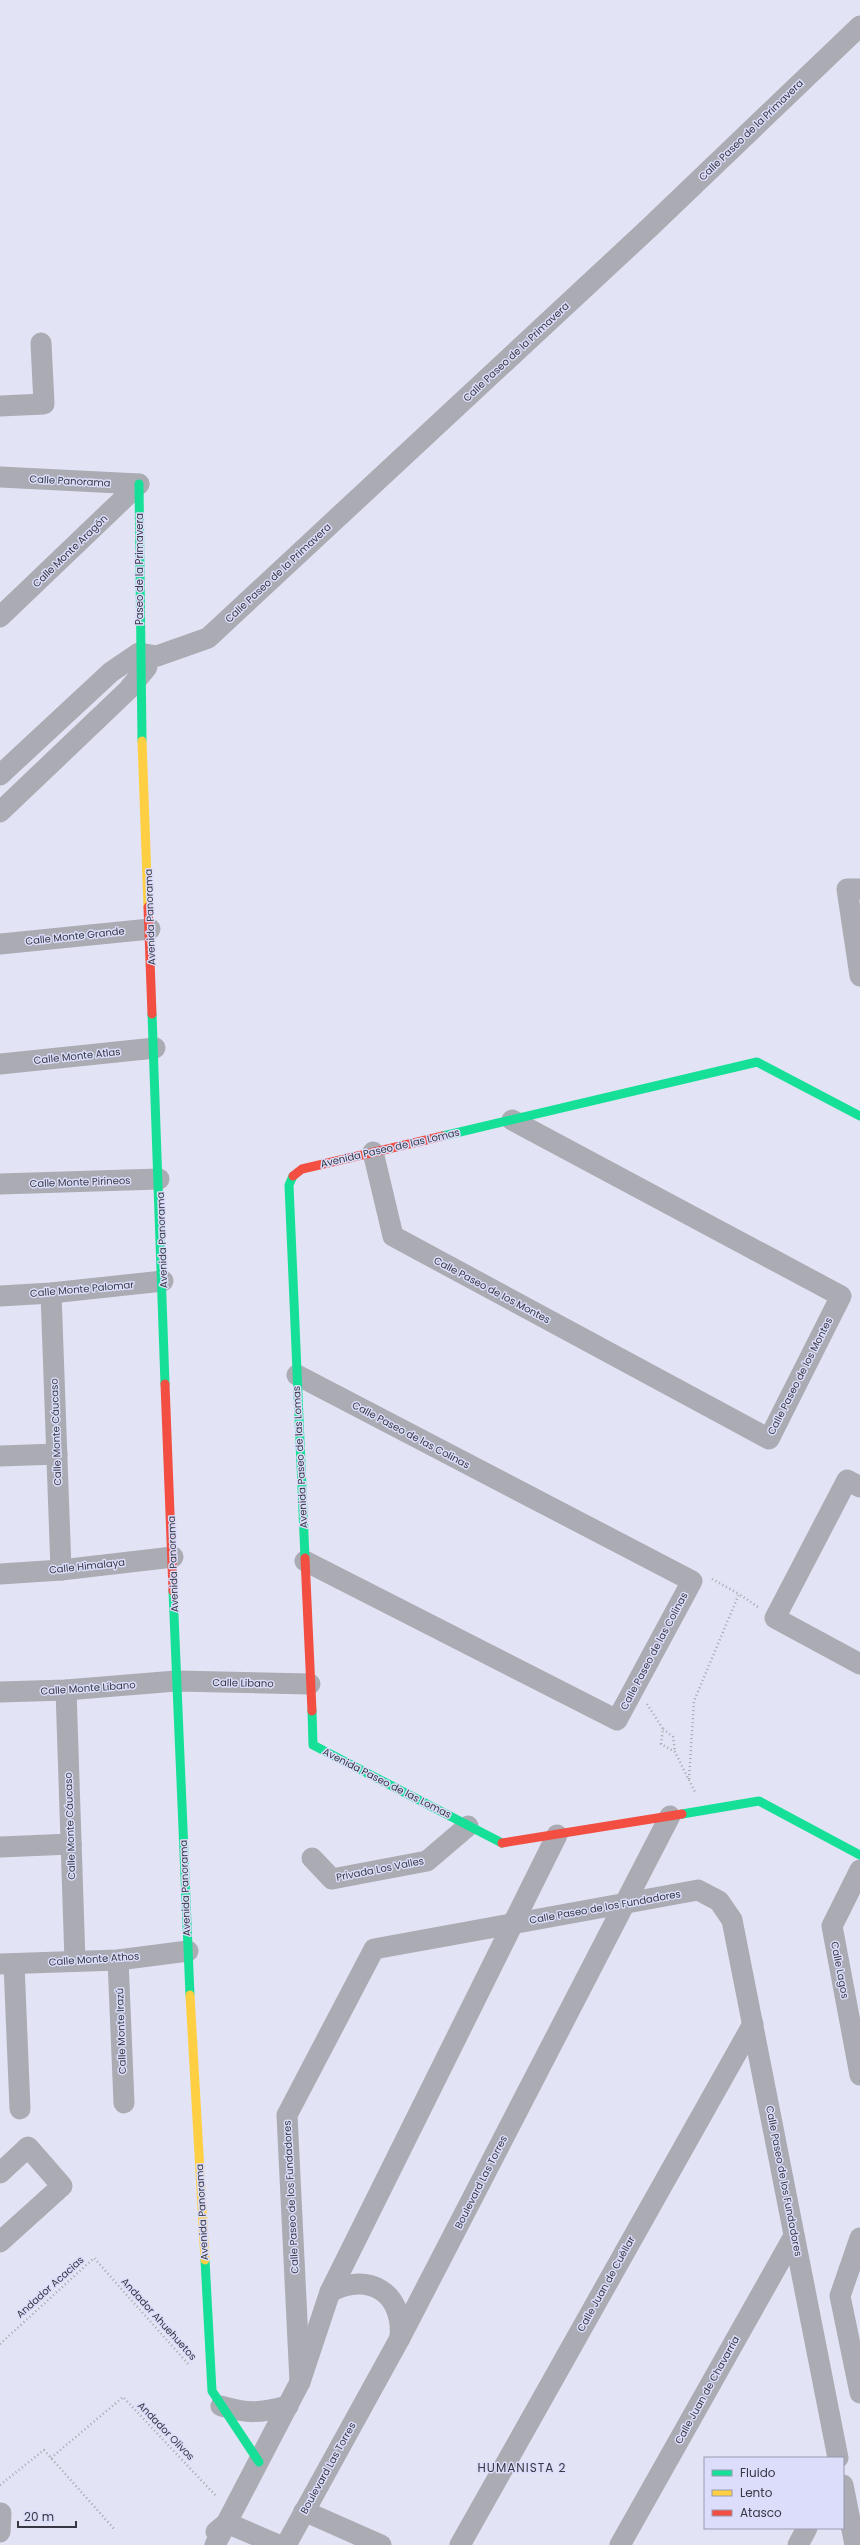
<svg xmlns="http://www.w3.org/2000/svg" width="860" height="2545" font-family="Poppins,sans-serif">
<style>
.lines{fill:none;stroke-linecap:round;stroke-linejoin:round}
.path{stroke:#a6a7ae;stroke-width:2.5;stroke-dasharray:1 3;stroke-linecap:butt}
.street{stroke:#aaabb3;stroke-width:21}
.fast{stroke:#16e098;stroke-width:9}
.slow{stroke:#ffcf43;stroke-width:9}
.jam{stroke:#f24e42;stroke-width:9}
.labels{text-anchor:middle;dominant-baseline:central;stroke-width:3;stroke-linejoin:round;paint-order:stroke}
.street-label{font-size:10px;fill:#373843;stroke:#dbddfb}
.quarter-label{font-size:12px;letter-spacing:1px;fill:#373843;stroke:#dbddfb}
</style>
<rect width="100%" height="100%" fill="#e2e3f4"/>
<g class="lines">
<g class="path">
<path d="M 712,1579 L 739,1594"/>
<path d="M 647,1704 L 663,1729 L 661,1744 L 675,1752 L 695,1792"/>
<path d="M 663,1729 L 673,1737 L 675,1751"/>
<path d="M 689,1779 L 694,1701 L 739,1594 L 758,1607"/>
<path d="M 0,2344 L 94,2258 L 189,2365"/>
<path d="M 51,2458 L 123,2397 L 217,2497"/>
<path d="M 0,2485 L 44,2450 L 115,2530"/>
</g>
<g class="street">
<path d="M 0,406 L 44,404 L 41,343"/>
<path d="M 0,477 L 139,484"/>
<path d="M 0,617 L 139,484"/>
<path d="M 0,775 L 111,672 L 139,653 L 157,656 L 208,638 L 649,228 L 860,26"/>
<path d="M 0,812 L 128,690 L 147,667"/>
<path d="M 860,889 L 847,889 L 860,976"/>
<path d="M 0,944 L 150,929"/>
<path d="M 0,1064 L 155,1048"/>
<path d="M 373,1152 L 393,1236 L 769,1439 L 841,1296 L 512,1120"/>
<path d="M 0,1184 L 159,1179"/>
<path d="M 51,1293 L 61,1570"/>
<path d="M 0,1296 L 51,1293 L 163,1281"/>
<path d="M 297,1375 L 692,1581 L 617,1720 L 305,1561"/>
<path d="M 0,1456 L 57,1454"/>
<path d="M 860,1487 L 847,1480 L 775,1618 L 860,1664"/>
<path d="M 0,1574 L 61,1570 L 173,1557"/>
<path d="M 66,1690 L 75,1961"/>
<path d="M 0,1692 L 66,1690 L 176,1681 L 310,1684"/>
<path d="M 0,1847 L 71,1844"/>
<path d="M 312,1858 L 332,1879 L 427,1861 L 468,1826"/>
<path d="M 860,1870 L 832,1926 L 860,2075"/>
<path d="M 118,1960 L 124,2103"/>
<path d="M 0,1964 L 118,1960 L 188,1951"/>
<path d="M 14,1964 L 20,2109"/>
<path d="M 0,2173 L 28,2147 L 62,2186 L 0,2242"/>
<path d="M 860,2238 L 840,2296 L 860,2393"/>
<path d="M 330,2292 C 369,2271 404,2293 400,2338"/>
<path d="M 300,2382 L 287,2115 L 374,1949 L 698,1890 L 719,1901 L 732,1920 L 838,2458"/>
<path d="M 221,2406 C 249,2414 260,2413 288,2406"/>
<path d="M 843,2485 L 855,2545"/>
<path d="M 304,2511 L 381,2545"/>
<path d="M 0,2532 L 1,2513"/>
<path d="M 216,2532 L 227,2523 L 278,2545"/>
<path d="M 215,2545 L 300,2382 L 330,2292 L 557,1835"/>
<path d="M 286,2545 L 400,2338 L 670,1816"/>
<path d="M 460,2545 L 753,2024"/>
<path d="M 620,2545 L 794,2236"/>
<path d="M 798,2545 L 807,2528"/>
</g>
<g class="fast">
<path d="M 139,484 L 142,741"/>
<path d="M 152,1014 L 165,1384"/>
<path d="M 443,1136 L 757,1062 L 860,1116"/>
<path d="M 293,1176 L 289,1185 L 305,1558"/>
<path d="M 173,1591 L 190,1995"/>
<path d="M 312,1711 L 313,1745 L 502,1843"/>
<path d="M 682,1814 L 759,1801 L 860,1855"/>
<path d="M 205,2260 L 212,2391 L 259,2462"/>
</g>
<g class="slow">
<path d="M 142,741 L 148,907"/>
<path d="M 190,1995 L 205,2260"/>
</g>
<g class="jam">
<path d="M 148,907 L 152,1014"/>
<path d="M 293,1176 L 302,1169 L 443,1136"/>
<path d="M 165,1384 L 173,1591"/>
<path d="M 305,1558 L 312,1711"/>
<path d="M 502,1843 L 682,1814"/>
</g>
</g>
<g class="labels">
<g class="street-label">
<text transform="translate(751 130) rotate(-44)">Calle Paseo de la Primavera</text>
<text transform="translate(516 352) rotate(-43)">Calle Paseo de la Primavera</text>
<text transform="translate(70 481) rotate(3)">Calle Panorama</text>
<text transform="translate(70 551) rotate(-44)">Calle Monte Aragón</text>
<text transform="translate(139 569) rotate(-90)">Paseo de la Primavera</text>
<text transform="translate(278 573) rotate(-43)">Calle Paseo de la Primavera</text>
<text transform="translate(150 917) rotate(-92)">Avenida Panorama</text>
<text transform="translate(75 936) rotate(-6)">Calle Monte Grande</text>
<text transform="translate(77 1056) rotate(-6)">Calle Monte Atlas</text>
<text transform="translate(390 1148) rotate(-13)">Avenida Paseo de las Lomas</text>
<text transform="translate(80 1182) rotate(-2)">Calle Monte Pirineos</text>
<text transform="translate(162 1240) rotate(-92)">Avenida Panorama</text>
<text transform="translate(82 1289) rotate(-5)">Calle Monte Palomar</text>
<text transform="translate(492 1290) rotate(28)">Calle Paseo de los Montes</text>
<text transform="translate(800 1376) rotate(-63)">Calle Paseo de los Montes</text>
<text transform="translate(56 1432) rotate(-92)">Calle Monte Cáucaso</text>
<text transform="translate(411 1435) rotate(28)">Calle Paseo de las Colinas</text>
<text transform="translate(300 1457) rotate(-93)">Avenida Paseo de las Lomas</text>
<text transform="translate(173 1564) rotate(-92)">Avenida Panorama</text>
<text transform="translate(87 1566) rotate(-6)">Calle Himalaya</text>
<text transform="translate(654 1651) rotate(-62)">Calle Paseo de las Colinas</text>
<text transform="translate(243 1683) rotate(1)">Calle Libano</text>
<text transform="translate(88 1688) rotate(-4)">Calle Monte Líbano</text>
<text transform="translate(387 1783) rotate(27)">Avenida Paseo de las Lomas</text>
<text transform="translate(70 1826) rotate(-92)">Calle Monte Cáucaso</text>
<text transform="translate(380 1869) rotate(-11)">Privada Los Valles</text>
<text transform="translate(185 1888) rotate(-92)">Avenida Panorama</text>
<text transform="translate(605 1907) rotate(-10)">Calle Paseo de los Fundadores</text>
<text transform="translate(94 1959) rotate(-4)">Calle Monte Athos</text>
<text transform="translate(840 1970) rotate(79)">Calle Lagos</text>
<text transform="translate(121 2031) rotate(-92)">Calle Monte Irazú</text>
<text transform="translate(784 2181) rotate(79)">Calle Paseo de los Fundadores</text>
<text transform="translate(481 2182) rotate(-63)">Boulevard Las Torres</text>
<text transform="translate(291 2197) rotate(-93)">Calle Paseo de los Fundadores</text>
<text transform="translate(202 2212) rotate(-93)">Avenida Panorama</text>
<text transform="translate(606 2284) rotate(-61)">Calle Juan de Cuéllar</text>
<text transform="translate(50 2287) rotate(-42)">Andador Acacias</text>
<text transform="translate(159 2319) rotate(48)">Andador Ahuehuetos</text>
<text transform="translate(707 2390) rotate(-61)">Calle Juan de Chavarría</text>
<text transform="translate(166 2431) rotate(46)">Andador Olivos</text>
<text transform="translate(328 2468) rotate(-61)">Boulevard Las Torres</text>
</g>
<g class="quarter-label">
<text x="522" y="2467">HUMANISTA 2</text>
</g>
</g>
<rect x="704" y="2457" width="140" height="72" fill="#dbddfb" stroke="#999bb1"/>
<rect x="712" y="2470" width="20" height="6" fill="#16e098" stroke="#999bb1"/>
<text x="740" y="2477" font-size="12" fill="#373843">Fluido</text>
<rect x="712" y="2490" width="20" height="6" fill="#ffcf43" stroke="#999bb1"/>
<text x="740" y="2497" font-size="12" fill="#373843">Lento</text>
<rect x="712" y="2510" width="20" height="6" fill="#f24e42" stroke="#999bb1"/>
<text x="740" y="2517" font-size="12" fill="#373843">Atasco</text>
<path d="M18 2521v6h58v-6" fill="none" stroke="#373843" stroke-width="2"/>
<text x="24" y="2521" font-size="12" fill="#373843" stroke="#dbddfb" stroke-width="3" paint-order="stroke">20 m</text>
</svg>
